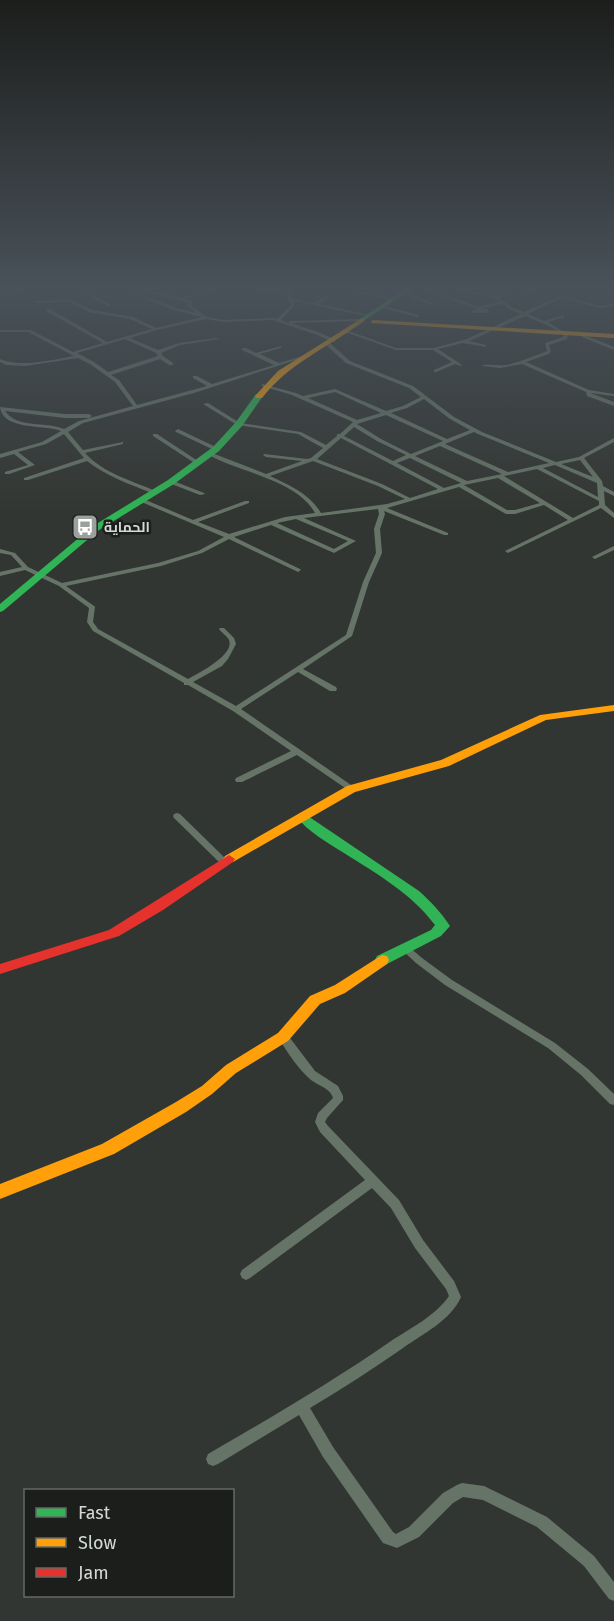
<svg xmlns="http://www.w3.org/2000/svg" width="614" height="1621" font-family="'Fira Sans',Cairo,sans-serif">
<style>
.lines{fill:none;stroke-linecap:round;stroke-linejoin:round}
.street{fill:#667467;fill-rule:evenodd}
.fast{fill:#30b455;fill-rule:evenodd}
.slow{fill:#ff9f0a;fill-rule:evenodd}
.jam{fill:#e5322d;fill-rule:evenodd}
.labels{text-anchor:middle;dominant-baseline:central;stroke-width:5;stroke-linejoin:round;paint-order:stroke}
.far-poi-label{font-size:14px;font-weight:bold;fill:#d5d9d5;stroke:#1b1e1b;text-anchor:start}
</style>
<rect width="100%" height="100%" fill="#323632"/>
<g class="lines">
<g class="street">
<path d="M 28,287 L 34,287 L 0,297 L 0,295 Z"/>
<path d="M 71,287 L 76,287 L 111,305 L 108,306 Z"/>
<path d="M 130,287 L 137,287 L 182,298 L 222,287 L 228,287 L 187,299 L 193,301 L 191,306 L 207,317 L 224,320 L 273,318 L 277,319 L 291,305 L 286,296 L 289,290 L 288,289 L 273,293 L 233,287 L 273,291 L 285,287 L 291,287 L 293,290 L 290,296 L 292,299 L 314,303 L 329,295 L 330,297 L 319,304 L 369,315 L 367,316 L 293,301 L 295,305 L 281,320 L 288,323 L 290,321 L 364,319 L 364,321 L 362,321 L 291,323 L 321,333 L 335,340 L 335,342 L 333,342 L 317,335 L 273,320 L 224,322 L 206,319 L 157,330 L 130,338 L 158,350 L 179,343 L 217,338 L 219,339 L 180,345 L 161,353 L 163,356 L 173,363 L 173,365 L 169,365 L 160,359 L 111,375 L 119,380 L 137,405 L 207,386 L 193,378 L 193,376 L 197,376 L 212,384 L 274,365 L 242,350 L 242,348 L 246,348 L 256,353 L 281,346 L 281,348 L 260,354 L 279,363 L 303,356 L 305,357 L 194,393 L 83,423 L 68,432 L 83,450 L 123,442 L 123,444 L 85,453 C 103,473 132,481 156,491 L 156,493 L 152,493 C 129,484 106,476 87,461 L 28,480 L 24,480 L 24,478 L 84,458 L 64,434 L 46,444 L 18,452 L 35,465 L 9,474 L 5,474 L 5,472 L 28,465 L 14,454 L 0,458 L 0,454 L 42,442 L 61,431 C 44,424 3,431 0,407 L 65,414 L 89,414 L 92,416 L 89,418 L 65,418 L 5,411 C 17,429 46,421 64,429 L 79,421 L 133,406 L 115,382 L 90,364 L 78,358 L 25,366 L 6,365 L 0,362 L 0,359 C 22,368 51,360 74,356 L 28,332 L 0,332 L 0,330 L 31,330 L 73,352 L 103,343 L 46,311 L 46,309 L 50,309 L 107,342 L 152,329 L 130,319 L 89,312 L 70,302 L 35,303 L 36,301 L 71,300 L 92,310 L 133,317 L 156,328 L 202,317 L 173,310 L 124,290 L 127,289 L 177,308 L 196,313 L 187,306 L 189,303 ZM 125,339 L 156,353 L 158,356 L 108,372 L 94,362 L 77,353 Z"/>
<path d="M 416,287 L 422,287 L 478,307 L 499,302 L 496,299 L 446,287 L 453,287 L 495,296 L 510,291 L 511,293 L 499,298 L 511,307 L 524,312 L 561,296 L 601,306 L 614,304 L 614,306 L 601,308 L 561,298 L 528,314 L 544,321 L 564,315 L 564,317 L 548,322 L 568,335 L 567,339 L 549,345 L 551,351 L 549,354 L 526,362 L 589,390 L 614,394 L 614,396 L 590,393 L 614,402 L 614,406 L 587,396 L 586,392 L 522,364 L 500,368 L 483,366 L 483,365 C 490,364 499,366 507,365 C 520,362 533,356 545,352 L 547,351 L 545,343 L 563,337 L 564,335 L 549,326 L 525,316 L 469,341 L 486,345 L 486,347 L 463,343 L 438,349 L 462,365 L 460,366 L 455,364 L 436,372 L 434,372 L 434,370 L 452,362 L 433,350 L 396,350 L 345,332 L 349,331 L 396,348 L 434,348 L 467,339 L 521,314 L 509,309 L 502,304 L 483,308 L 488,309 L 489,313 L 472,313 L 472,311 L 477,309 Z"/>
<path d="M 529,287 L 533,287 L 537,290 L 521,296 L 521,294 L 532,290 Z"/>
<path d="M 352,290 L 390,298 L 392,299 L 390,300 L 351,292 Z"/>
<path d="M 401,291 L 403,291 L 435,304 L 432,305 L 401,293 Z"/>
<path d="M 380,305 L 419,315 L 419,316 L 417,317 L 379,307 Z"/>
<path d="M 584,335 L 614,347 L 614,350 L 582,337 L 582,335 Z"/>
<path d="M 326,343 L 330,343 L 350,361 L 413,386 L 454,417 L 482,432 L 556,462 L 579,457 L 614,438 L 614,442 L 584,458 L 602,481 L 603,486 L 614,492 L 614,496 L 604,491 L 605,505 L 614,513 L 614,518 L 601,508 L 510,552 L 508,553 L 505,551 L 568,520 L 544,505 L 515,514 L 506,514 L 459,487 L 387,508 L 448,533 L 448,535 L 444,535 L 384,511 L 385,514 L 380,529 L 382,553 L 369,582 L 352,636 L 303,669 L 336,687 L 337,689 L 336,691 L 330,691 L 298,672 L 241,709 L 354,787 L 355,789 L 351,792 L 297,755 L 242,782 L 236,782 L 235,780 L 236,778 L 291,751 L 233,711 L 188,685 L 184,685 L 184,683 L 93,631 L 87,622 L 89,608 L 59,586 L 25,570 L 0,576 L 0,572 L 22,567 L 11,555 L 0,553 L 0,549 L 15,553 L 28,567 L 62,583 L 158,563 L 198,551 L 224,537 L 139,501 L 139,499 L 141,498 L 193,520 L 245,501 L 249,501 L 249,503 L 198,522 L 229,534 L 285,517 L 315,513 C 297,480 238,472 207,454 L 212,453 L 266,474 L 302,461 L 266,457 L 263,455 L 264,454 L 307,459 L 311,458 L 323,448 L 298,434 L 237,425 L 203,404 L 208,403 L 240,423 L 301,432 L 326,445 L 337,436 L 337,434 L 340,434 L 353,422 L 292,395 L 262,386 L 262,384 L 296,393 L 303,396 L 335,389 L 386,411 L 403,406 L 421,397 L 409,388 L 346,363 L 326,345 ZM 335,392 L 381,413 L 357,420 L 308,398 ZM 424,399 L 450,419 L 470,430 L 447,439 L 391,413 L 407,408 ZM 386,415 L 443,441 L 411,454 L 381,439 L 357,424 ZM 354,427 L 377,441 L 406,455 L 393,461 L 344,436 ZM 474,432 L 478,434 L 549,463 L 508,472 L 445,444 ZM 341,438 L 438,489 L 410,498 L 382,484 L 317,459 ZM 440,446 L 502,474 L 467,481 L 415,456 ZM 410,458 L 461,483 L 444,488 L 397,463 ZM 580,460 L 593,477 L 561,464 ZM 313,461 L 378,486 L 405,499 L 387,504 L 321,513 C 310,494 289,485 270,476 ZM 555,465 L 597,483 L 598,497 L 543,468 ZM 537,469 L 599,501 L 599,505 L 573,518 L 504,476 ZM 498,478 L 540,503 L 515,510 L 507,510 L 464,485 ZM 378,509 L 379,514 L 374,529 L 376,553 L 363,582 L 346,635 L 236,706 L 193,682 L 222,666 L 228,659 L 236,644 L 234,638 L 224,628 L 220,628 L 219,629 C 221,632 227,636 229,640 C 235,655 198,673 188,679 L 98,629 L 93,622 L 95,607 L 94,606 L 66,586 L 161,566 L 202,553 L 229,539 L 298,572 L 301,570 L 300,569 L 234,537 L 271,525 L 334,553 L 356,541 L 304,518 ZM 296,519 L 348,541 L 334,549 L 277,523 Z"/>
<path d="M 178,429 L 218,448 L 219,449 L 214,450 L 176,432 L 175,431 Z"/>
<path d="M 153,434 L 157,434 L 201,463 L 196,464 L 153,436 Z"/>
<path d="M 171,480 L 204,493 L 205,494 L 200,495 L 169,483 L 168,482 Z"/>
<path d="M 614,546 L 614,550 L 597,558 L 595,559 L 592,557 Z"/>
<path d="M 177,813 L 180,814 L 228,861 L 229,863 L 228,865 L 222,865 L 174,818 L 173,816 L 174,814 Z"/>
<path d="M 405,945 L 408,946 L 422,958 L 452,980 L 555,1043 L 588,1069 L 614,1094 L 614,1105 L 610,1104 L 581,1075 L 548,1048 L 445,985 L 416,963 L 402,950 L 400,948 L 402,946 Z"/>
<path d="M 283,1033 L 287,1034 L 315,1071 L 338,1086 L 343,1096 L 343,1100 L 327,1118 L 325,1122 L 328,1126 L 399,1200 L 423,1240 L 454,1281 L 461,1297 C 451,1320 423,1334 403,1348 C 373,1369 342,1389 310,1408 L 333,1447 L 393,1532 L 396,1534 L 409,1527 L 443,1493 L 457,1485 L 462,1483 L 484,1486 L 547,1517 L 594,1556 L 614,1582 L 614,1601 L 609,1599 L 584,1566 L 537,1527 L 483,1500 L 463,1497 L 453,1503 L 419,1537 L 397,1548 L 383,1543 L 323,1457 L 299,1415 L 218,1464 L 213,1466 L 208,1464 L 206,1459 L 208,1454 C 270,1418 332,1382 391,1341 C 411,1328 435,1316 449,1296 L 446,1289 L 415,1248 L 391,1208 L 372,1188 L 250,1278 L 246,1280 L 242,1278 L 240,1274 L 242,1270 L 365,1180 L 320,1132 L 315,1122 L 318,1113 L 333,1098 C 330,1088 319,1086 311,1080 C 298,1069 287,1052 278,1037 L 279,1034 Z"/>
</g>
<g class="fast">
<path d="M 408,287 L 415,287 L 365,320 L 360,319 Z"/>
<path d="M 256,394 L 263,396 L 242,426 L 219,451 L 174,484 L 99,530 L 3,611 L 0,612 L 0,604 L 93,526 L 168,480 L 213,447 L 236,422 Z"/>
<path d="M 302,812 L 419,891 C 430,901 441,912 450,926 L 441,936 L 387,964 L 382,965 L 377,964 L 375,960 L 377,956 L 431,930 L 435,925 C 411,893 377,874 344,853 C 328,843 308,832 296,816 Z"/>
</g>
<g class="slow">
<path d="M 362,318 L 365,320 L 364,321 C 329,347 289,363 262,398 L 256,398 L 255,396 L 278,371 Z"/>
<path d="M 373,320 L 614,334 L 614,338 L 371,323 L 371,321 Z"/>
<path d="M 614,705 L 614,711 L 546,720 L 449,766 L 355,792 L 233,862 L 229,863 L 223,859 L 225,856 L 347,786 L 441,760 L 540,715 Z"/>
<path d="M 382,955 L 387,956 L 389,960 L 387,964 L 345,993 L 320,1004 L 288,1041 L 236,1073 L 212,1094 L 186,1112 L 114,1154 L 0,1199 L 0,1184 L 102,1144 L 176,1102 L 202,1086 L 226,1065 L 278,1033 L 310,996 L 335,985 Z"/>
</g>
<path class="jam" d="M 229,855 L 235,859 L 233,862 L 163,910 L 119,936 L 0,974 L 0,964 L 109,930 Z"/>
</g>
<linearGradient id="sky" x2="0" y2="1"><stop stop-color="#1c1e1c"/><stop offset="0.56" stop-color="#49525a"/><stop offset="1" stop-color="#49525a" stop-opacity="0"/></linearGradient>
<rect width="614" height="514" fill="url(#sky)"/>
<defs>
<g id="bus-square" transform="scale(1.35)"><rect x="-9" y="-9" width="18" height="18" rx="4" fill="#9ca09c" stroke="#1b1e1b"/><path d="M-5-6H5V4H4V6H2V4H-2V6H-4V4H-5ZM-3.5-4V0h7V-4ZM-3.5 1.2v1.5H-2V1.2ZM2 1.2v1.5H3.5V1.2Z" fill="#fff"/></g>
</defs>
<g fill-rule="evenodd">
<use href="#bus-square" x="85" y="527"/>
</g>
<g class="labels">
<g class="far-poi-label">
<text x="104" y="527">الحماية</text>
</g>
</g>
<rect x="24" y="1489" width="210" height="108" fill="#1b1e1b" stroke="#656965" stroke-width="1.5"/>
<rect x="36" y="1508" width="30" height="9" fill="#30b455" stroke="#656965" stroke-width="1.5"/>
<text x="78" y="1519" font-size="18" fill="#d5d9d5">Fast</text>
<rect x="36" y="1538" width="30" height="9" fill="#ff9f0a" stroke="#656965" stroke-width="1.5"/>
<text x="78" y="1549" font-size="18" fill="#d5d9d5">Slow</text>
<rect x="36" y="1568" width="30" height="9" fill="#e5322d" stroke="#656965" stroke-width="1.5"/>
<text x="78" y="1579" font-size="18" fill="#d5d9d5">Jam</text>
</svg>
